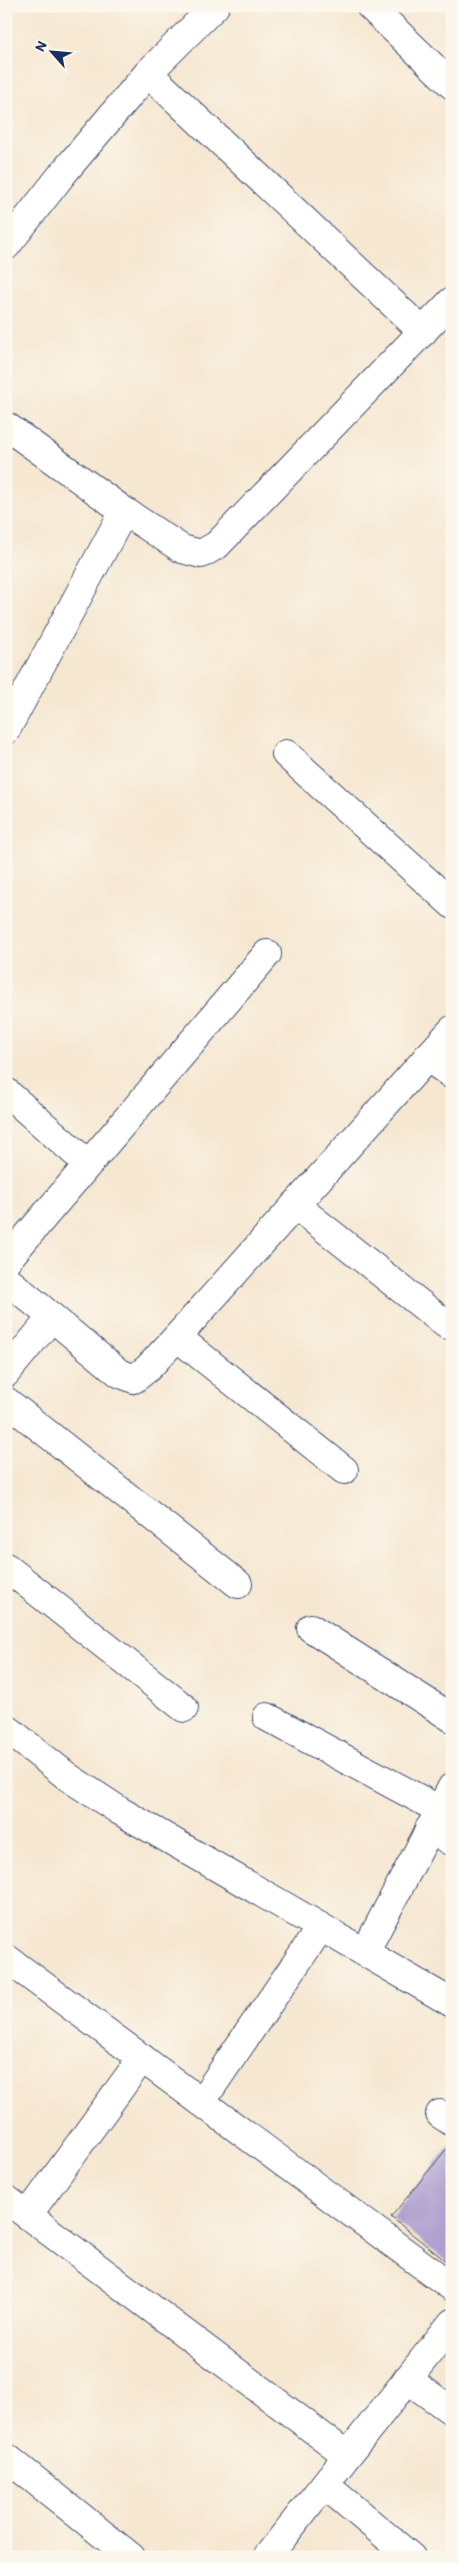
<svg xmlns="http://www.w3.org/2000/svg" width="458" height="2563" font-family="Itim,sans-serif">
<style>
.building{fill:#afa1cf}
.lines{fill:none;stroke-linecap:round;stroke-linejoin:round}
.minor-casing{stroke:#3c4b6f;stroke-width:30}
.minor{stroke:#fff;stroke-width:28}
</style>
<rect width="100%" height="100%" fill="#fbf7ec"/>
<filter id="ink" filterUnits="userSpaceOnUse"><feTurbulence type="fractalNoise" baseFrequency=".02" numOctaves="2"/><feDisplacementMap in="SourceGraphic" scale="10" xChannelSelector="R" yChannelSelector="G"/><feConvolveMatrix kernelMatrix="1 2 1 2 8 2 1 2 1" color-interpolation-filters="sRGB"/></filter>
<filter id="wash" filterUnits="userSpaceOnUse"><feTurbulence type="fractalNoise" baseFrequency=".0096" numOctaves="4" result="noise"/><feDisplacementMap in="SourceGraphic" scale="20" xChannelSelector="R" yChannelSelector="G"/><feGaussianBlur stdDeviation="1.12" result="paint"/><feColorMatrix in="noise" values="0 0 0 0 0 0 0 0 0 0 0 0 0 0 0 0 0 1.4 0 .05"/><feComposite in="paint" operator="in"/></filter>
<g filter="url(#wash)">
<rect width="100%" height="100%" fill="#f6e7d1"/>
<g id="blocks">
<path class="building" d="M 452,2142 L 452,2266 L 391,2217 Z"/>
</g>
</g>
<g filter="url(#ink)">
<use href="#blocks" fill-opacity="0" stroke="#3c4b6f" stroke-width="1"/>
<g class="lines">
<g class="minor-casing">
<g id="minor">
<path d="M 370,6 L 452,85"/>
<path d="M 148,73 L 423,332"/>
<path d="M 6,246 L 64,172 L 148,73 L 215,6"/>
<path d="M 6,426 L 124,511 L 182,549 L 201,554 L 217,545 L 452,301"/>
<path d="M 6,730 L 124,511"/>
<path d="M 286,754 L 452,904"/>
<path d="M 427,1057 L 452,1075"/>
<path d="M 6,1092 L 88,1164"/>
<path d="M 295,1205 L 447,1325"/>
<path d="M 6,1261 L 267,954"/>
<path d="M 6,1279 L 119,1373 L 134,1379 L 148,1368 L 177,1337 L 452,1030"/>
<path d="M 177,1337 L 344,1470"/>
<path d="M 6,1373 L 52,1317"/>
<path d="M 6,1401 L 238,1584"/>
<path d="M 6,1567 L 184,1708"/>
<path d="M 311,1628 L 452,1718"/>
<path d="M 267,1717 L 440,1810"/>
<path d="M 6,1728 L 68,1777 L 120,1811 L 452,2003"/>
<path d="M 429,1829 L 452,1842"/>
<path d="M 365,1952 L 452,1787"/>
<path d="M 6,1958 L 452,2287"/>
<path d="M 201,2102 L 321,1927"/>
<path d="M 440,2114 L 452,2122"/>
<path d="M 6,2199 L 347,2455"/>
<path d="M 28,2215 L 142,2058"/>
<path d="M 407,2379 L 452,2411"/>
<path d="M 6,2457 L 131,2557"/>
<path d="M 325,2485 L 411,2557"/>
<path d="M 267,2557 L 452,2323"/>
</g>
</g>
<use href="#minor" class="minor"/>
</g>
</g>
<rect width="458" height="2563" fill="none" stroke="#fbf7ec" stroke-width="25"/>
<g transform="translate(52 52) rotate(297)" stroke="#fbf7ec" stroke-width="4" paint-order="stroke">
<path d="M0-4L9 19L0 12L-9 19Z" fill="#1b2f5e"/>
<text y="-8" font-size="14" font-weight="bold" text-anchor="middle" fill="#1b2f5e">N</text>
</g>
</svg>
